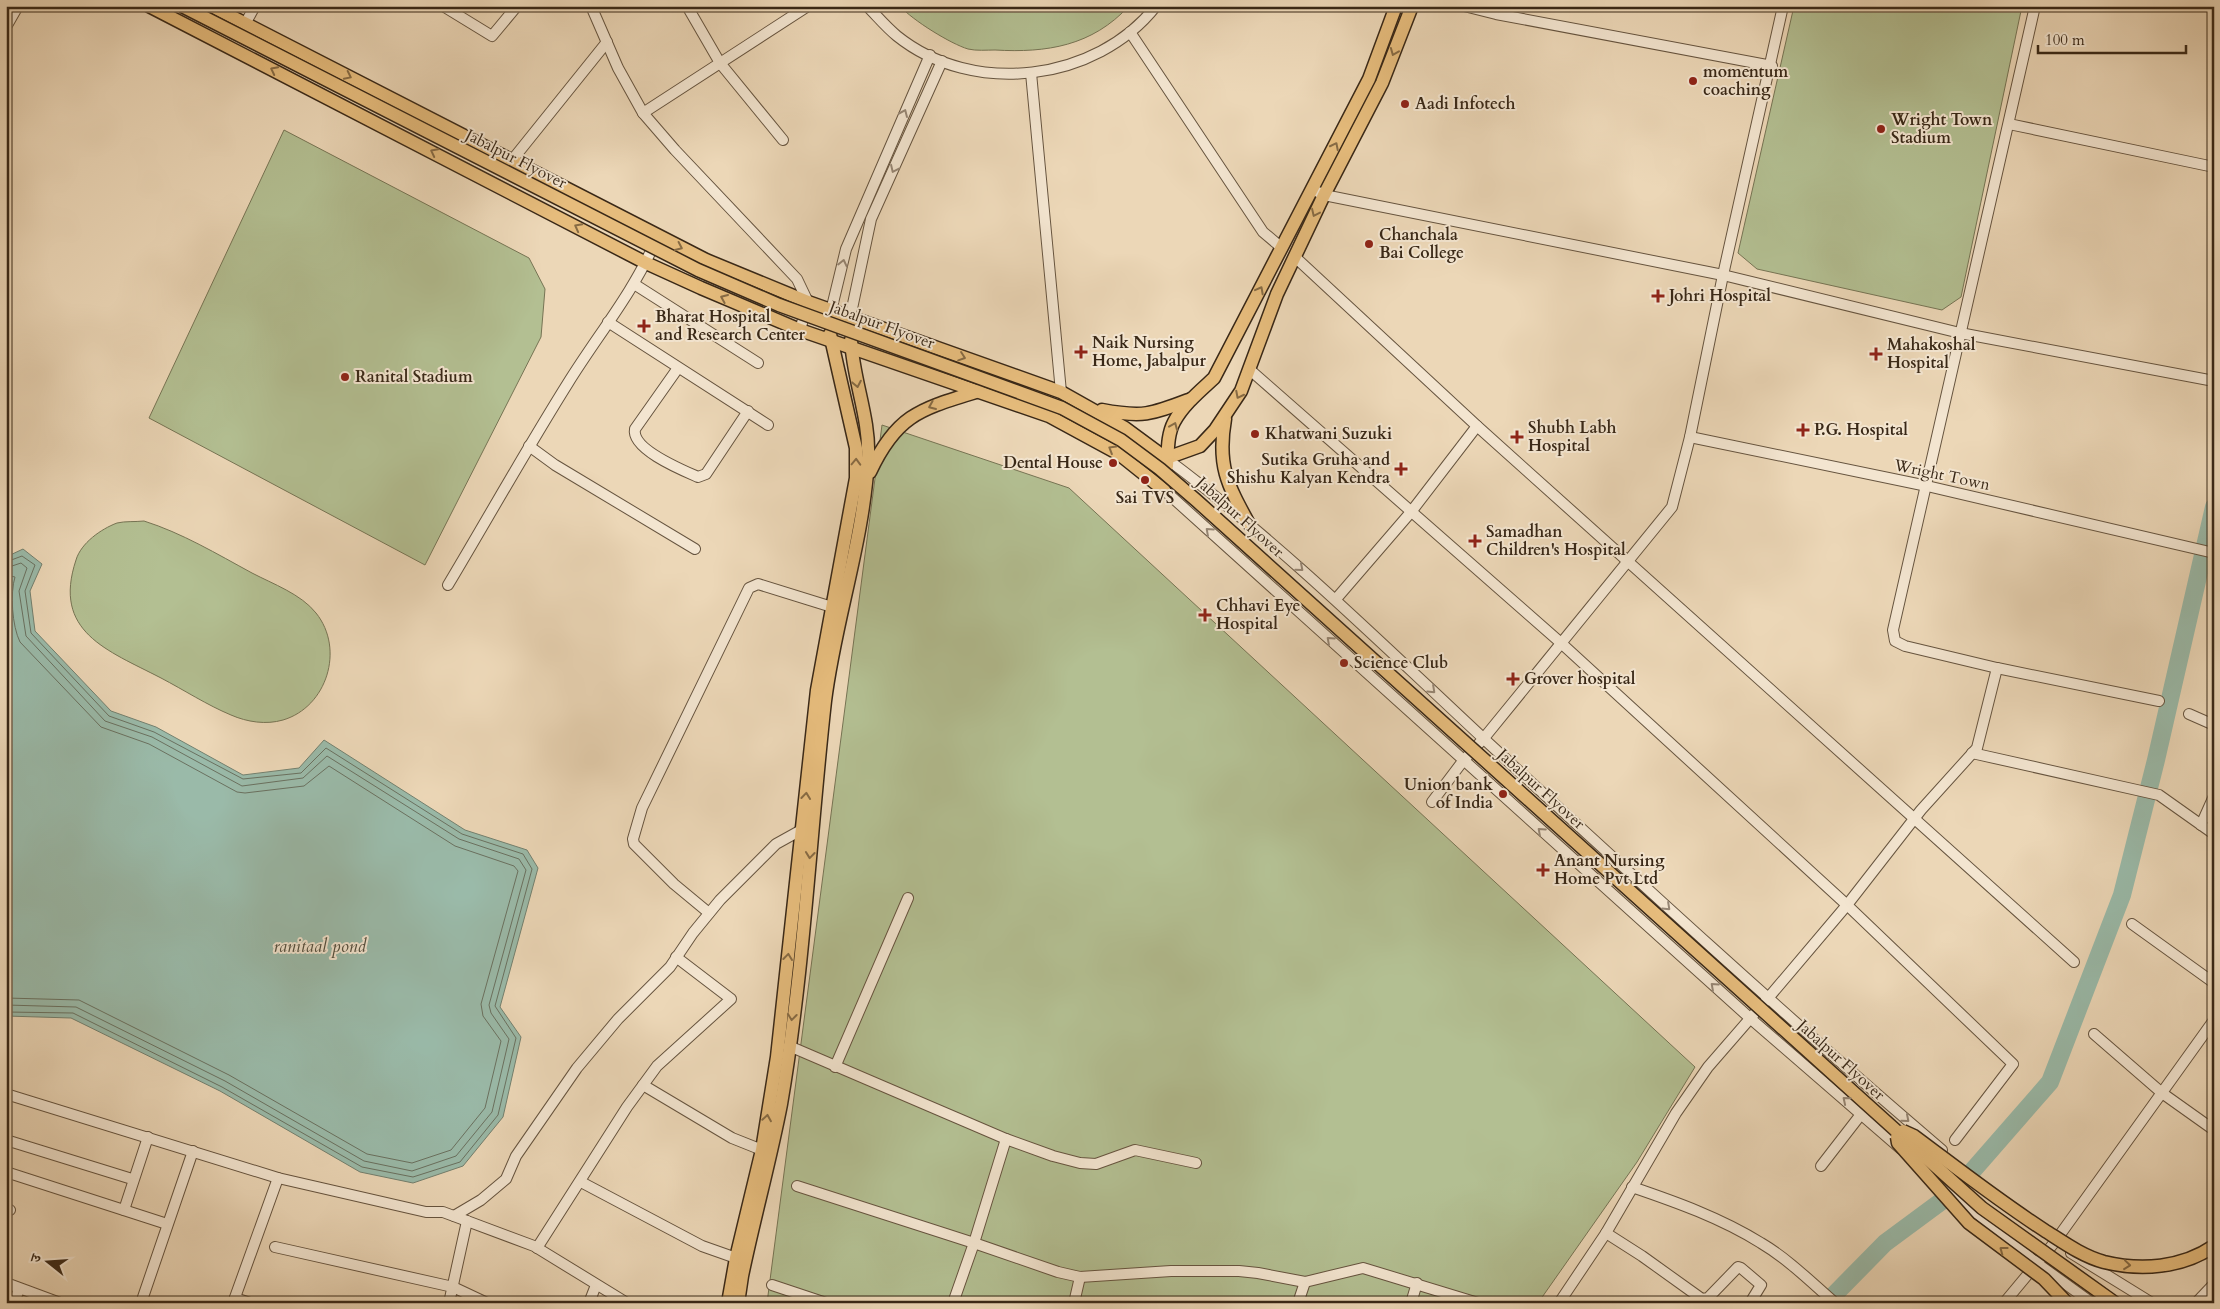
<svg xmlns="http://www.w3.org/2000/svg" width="2220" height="1309" font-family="Cardo,'Noto Serif Devanagari',serif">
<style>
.green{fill:#b3bf92;stroke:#767454}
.water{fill:#9abaa9;stroke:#73806f}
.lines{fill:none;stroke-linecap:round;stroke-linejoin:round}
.shore{stroke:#6a7160;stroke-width:1}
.river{stroke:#9abaa9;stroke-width:18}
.minor-casing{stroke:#66543f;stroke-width:12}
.major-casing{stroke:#392817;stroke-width:15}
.minor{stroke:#f3e5d0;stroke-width:10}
.major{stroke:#e6bc7c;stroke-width:12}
.major-bridge-casing{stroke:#392817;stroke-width:15;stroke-linecap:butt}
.major-bridge{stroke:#e6bc7c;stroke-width:12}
.oneway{stroke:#876b44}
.oneway2{stroke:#968674}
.poi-dot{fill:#8f2418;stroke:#f3e5d0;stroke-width:2}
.labels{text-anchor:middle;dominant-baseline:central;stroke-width:4;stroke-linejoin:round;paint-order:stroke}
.poi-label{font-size:16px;font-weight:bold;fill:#392817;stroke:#f3e5d0;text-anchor:start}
.street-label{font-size:16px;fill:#392817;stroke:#f3e5d0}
.water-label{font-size:18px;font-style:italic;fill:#514c3c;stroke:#f3e5d0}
</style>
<rect width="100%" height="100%" fill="#ecd7b7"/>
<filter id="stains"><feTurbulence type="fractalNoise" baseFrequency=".004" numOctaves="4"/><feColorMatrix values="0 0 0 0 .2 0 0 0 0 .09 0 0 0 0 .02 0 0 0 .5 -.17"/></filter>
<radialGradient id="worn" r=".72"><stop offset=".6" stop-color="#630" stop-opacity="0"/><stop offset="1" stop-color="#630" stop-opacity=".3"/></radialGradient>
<g class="green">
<path d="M 900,6 L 1129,6 C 1092,46 1047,53 995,50 C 987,50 976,51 968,49 C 951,44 912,20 900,6 Z"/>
<path d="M 1794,6 L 2022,6 L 1961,297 L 1942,310 L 1757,269 L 1738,253 Z"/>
<path d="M 284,130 L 529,258 L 545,289 L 541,337 L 425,565 L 149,418 Z"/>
<path d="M 882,425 L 1069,488 L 1695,1067 L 1637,1162 L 1538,1303 L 767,1303 Z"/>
<path d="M 144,521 C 182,533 217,554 252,573 C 273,584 301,594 316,613 C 345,649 327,707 283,720 C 266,725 247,722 231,715 C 207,705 184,690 161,678 C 107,650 52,632 76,560 C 81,543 101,529 117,523 C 125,521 135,522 144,521 Z"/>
</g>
<path class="water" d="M 23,549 L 42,564 L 30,591 L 35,631 L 111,711 L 156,727 L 243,775 L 299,768 L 324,740 L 465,830 L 527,850 L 538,868 L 500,1007 L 521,1037 L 503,1117 L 463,1166 L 413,1183 L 360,1172 L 220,1091 L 71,1018 L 6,1016 L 6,557 Z"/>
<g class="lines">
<g class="shore">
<path d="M 6,562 L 22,556 L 35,565 L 25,591 L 31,633 L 109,716 L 154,732 L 243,779 L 301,773 L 326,748 L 462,834 L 523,854 L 532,869 L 495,1006 L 516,1038 L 498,1115 L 460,1162 L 413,1177 L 362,1167 L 222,1087 L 73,1013 L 6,1012"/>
<path d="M 6,568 L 21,563 L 27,568 L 19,591 L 26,636 L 105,721 L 152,737 L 242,786 L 303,778 L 327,756 L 459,839 L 519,859 L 526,870 L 489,1005 L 491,1013 L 509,1039 L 492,1112 L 456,1156 L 412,1171 L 364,1161 L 225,1081 L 76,1007 L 6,1005"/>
<path d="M 6,575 L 15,577 C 10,593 12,626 20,642 L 101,727 L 149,744 L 237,792 L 245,793 L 304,786 L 329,766 L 455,846 L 514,866 L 518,871 L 481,1004 L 483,1016 L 501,1041 L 485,1108 L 451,1150 L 412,1163 L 367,1154 L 229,1075 L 79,1000 L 6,998"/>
</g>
<path class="river" d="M 1826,1303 L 1885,1243 L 1954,1192 L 2050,1082 L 2122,895 L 2156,760 L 2214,507"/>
<g class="minor-casing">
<g id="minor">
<path d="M 443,6 L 492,36 L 517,6"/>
<path d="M 591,6 L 618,68 L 643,113 L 675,150 L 797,279 L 808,302 L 800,330"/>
<path d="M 687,6 L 720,63 L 783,140"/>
<path d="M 867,6 C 877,16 886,27 897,36 C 973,97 1096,82 1156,6"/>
<path d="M 1464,6 L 1496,14 L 1772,66"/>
<path d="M 2035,6 L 1893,630 L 1895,641 L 1905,646 L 1997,668 L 2159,701"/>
<path d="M 245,24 L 255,6"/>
<path d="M 6,27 L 18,6"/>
<path d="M 1130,32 L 1263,232 L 1282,248"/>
<path d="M 1031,73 L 1061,392"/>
<path d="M 643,113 L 808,6"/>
<path d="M 2009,124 L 2214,167"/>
<path d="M 513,159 L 607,42"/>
<path d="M 1318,192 L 1324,195 L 1723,275 L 1960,333 L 2214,381"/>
<path d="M 1295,257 L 1477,426 L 2074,962"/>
<path d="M 634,284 L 758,363"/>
<path d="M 831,311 L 846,249 L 930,55"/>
<path d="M 850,318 L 871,219 L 942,61"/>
<path d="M 608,322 L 768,425"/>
<path d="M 678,368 L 635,429 C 631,449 682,470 698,477 L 706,474 L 748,411"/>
<path d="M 1249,369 L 1561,643 L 1847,905 L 2013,1064 L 1955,1140"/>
<path d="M 1690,437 L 1927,486 L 2214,553"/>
<path d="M 529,446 L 555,465 L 695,549"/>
<path d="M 1167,459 C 1281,544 1381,643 1484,739 C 1635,878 1786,1017 1942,1150"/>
<path d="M 1164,490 L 1751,1019 L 1901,1149"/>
<path d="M 448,585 C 488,518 526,450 568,383 C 597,336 633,293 655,242"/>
<path d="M 1336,599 L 1411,512 L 1477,426"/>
<path d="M 2189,714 L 2214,725"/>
<path d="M 1972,753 L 2159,795 L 2214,834"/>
<path d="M 1432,802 L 1463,761 L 1484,738 L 1672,507 L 1690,437 L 1723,275 L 1783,6"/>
<path d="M 2201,825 L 2214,796"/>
<path d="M 709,913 L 674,884 L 634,844 L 633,839 L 642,808 L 749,588 L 758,584 L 832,607"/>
<path d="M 2132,924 L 2214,983"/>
<path d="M 1764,1003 L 1847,905 L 1921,810 L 1977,748 L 1997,668"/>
<path d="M 2094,1034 L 2162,1093 L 2214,1130"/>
<path d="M 789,1046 L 1006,1139 L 1053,1156 L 1080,1163 L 1096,1164 L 1135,1150 L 1196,1163"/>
<path d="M 835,1067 L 908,898"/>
<path d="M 643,1085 L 732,1138 L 762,1150"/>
<path d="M 6,1094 L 278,1178 L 426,1212 L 443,1212 L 534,1246 L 627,1303"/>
<path d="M 1006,1139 L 974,1243 L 1058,1272 L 1080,1277 L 1171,1271 L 1239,1271 L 1258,1273 L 1305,1282 L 1363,1268 L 1478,1303"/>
<path d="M 6,1140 L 132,1179"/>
<path d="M 1821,1166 L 1862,1113"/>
<path d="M 6,1172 L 167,1224"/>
<path d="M 581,1182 L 702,1246 L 736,1258"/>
<path d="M 1942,1185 L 2038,1264 L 2092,1303"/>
<path d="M 797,1186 L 974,1243 L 953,1303"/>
<path d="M 1632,1187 C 1676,1202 1721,1218 1761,1243 C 1788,1259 1811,1282 1835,1303"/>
<path d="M 6,1208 L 10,1210"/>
<path d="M 124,1210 L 148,1137"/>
<path d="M 454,1216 L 481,1200 L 506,1179 L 516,1156 L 577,1068 L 618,1019 L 670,967 L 693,933 L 720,900 L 776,844 L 803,829"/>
<path d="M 1606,1233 L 1642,1256 L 1702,1299 L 1708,1298 L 1738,1267 L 1741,1268 L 1761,1285 L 1750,1303"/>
<path d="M 275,1247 L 453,1287 L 487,1303"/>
<path d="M 537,1248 L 627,1107 L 657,1066 L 731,999 L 676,957"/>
<path d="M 2071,1253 L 2152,1303"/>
<path d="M 6,1283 L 60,1303"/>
<path d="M 772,1285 L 826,1303"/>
<path d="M 235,1298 L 250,1303"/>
<path d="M 14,1303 L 19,1289"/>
<path d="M 141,1303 L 193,1151"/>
<path d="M 233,1303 L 278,1178"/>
<path d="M 449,1303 L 467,1221"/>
<path d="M 589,1303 L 596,1285"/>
<path d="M 1074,1303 L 1080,1277"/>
<path d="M 1298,1303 L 1305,1282"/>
<path d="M 1411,1303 L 1417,1283"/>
<path d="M 1559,1303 L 1606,1233 L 1676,1113 L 1708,1067 L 1754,1014"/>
<path d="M 2004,1303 L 2054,1243 L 2214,1020"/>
<path d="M 2196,1303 L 2214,1284"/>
</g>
</g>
<g class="major-casing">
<g id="major">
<path d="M 149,6 L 646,263 L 701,288 L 800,330 L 1049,416 L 1119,454 L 1164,490"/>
<path d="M 211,6 L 706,260 L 808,302 L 1061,392 L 1125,428 L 1167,459"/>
<path d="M 1102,410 C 1144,418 1152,414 1191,399"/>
<path d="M 1225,419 C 1217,465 1227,484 1249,524"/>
<path d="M 1161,460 L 1200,446 L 1215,430 L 1241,391 L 1277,294 L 1324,195 L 1382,83 L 1412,6"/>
<path d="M 1167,466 C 1168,452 1167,435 1174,422 C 1183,405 1200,391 1214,378 L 1369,79 L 1396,6"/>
<path d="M 870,472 C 897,414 921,409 979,391"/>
<path d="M 728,1303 L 736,1258 L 762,1150 L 777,1057 L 817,690 L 856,478 L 856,448 L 830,334"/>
<path d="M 738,1303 L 742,1276 C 754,1218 770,1161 781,1104 C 804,971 810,835 825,701 C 835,620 864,540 868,458 C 870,418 853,380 851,340"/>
</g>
</g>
<use href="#minor" class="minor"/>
<use href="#major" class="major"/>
<g class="major-bridge-casing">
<g id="major-bridge">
<path d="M 182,6 L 698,270 L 779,305 L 1062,408 L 1121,440 L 1160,469 L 1197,501 L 1982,1208 L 2115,1303"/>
<path d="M 1903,1131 L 1914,1136 C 1957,1168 1999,1201 2044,1230 C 2063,1242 2082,1256 2104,1262 C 2141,1271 2182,1268 2214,1246"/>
<path d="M 1897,1137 L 1898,1143 L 1969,1223 L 2044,1279 L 2067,1303"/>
</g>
</g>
<use href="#major-bridge" class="major-bridge"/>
</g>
<defs><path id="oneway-chevron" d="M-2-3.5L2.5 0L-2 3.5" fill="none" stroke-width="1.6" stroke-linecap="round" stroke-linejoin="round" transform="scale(1.25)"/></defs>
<g class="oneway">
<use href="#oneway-chevron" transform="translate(1394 52) rotate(112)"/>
<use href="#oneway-chevron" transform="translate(274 70) rotate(-153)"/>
<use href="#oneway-chevron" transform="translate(348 76) rotate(26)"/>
<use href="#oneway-chevron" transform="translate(1335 146) rotate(-63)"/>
<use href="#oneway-chevron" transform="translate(434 152) rotate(-153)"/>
<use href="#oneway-chevron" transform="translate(1315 213) rotate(115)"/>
<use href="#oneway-chevron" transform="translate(578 227) rotate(-152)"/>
<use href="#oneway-chevron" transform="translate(679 247) rotate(25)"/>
<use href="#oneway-chevron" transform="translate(1260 290) rotate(-62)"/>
<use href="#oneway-chevron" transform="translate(724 298) rotate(-157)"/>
<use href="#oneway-chevron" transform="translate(962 357) rotate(19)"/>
<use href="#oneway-chevron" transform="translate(857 384) rotate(79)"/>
<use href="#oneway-chevron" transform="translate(1239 395) rotate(117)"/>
<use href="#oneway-chevron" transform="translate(932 406) rotate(157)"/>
<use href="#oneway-chevron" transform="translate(1174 426) rotate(-67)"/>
<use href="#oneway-chevron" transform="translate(1112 449) rotate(-149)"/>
<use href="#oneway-chevron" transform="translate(856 462) rotate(-88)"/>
<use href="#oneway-chevron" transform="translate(806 796) rotate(-84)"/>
<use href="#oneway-chevron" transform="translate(810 855) rotate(96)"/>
<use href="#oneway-chevron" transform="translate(788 957) rotate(-83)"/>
<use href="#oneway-chevron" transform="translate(792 1017) rotate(97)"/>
<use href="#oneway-chevron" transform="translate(767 1118) rotate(-81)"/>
<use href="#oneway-chevron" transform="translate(2003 1250) rotate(-143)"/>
<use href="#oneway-chevron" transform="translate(2127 1265) rotate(6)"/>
</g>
<g class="oneway2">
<use href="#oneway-chevron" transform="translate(904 113) rotate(-66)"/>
<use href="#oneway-chevron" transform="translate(894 169) rotate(115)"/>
<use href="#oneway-chevron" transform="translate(843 263) rotate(-77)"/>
<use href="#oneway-chevron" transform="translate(1209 531) rotate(-138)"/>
<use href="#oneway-chevron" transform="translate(1300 568) rotate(41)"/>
<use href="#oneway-chevron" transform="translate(1330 640) rotate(-138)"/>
<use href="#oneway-chevron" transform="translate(1432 690) rotate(43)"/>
<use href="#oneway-chevron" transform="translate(1541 831) rotate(-138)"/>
<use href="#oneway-chevron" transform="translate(1667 907) rotate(43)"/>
<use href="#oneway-chevron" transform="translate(1714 986) rotate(-138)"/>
<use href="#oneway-chevron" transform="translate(1846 1100) rotate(-140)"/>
<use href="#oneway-chevron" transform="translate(1906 1119) rotate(41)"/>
</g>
<g class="poi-dot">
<circle cx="1693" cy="81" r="5"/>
<circle cx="1405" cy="104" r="5"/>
<circle cx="1881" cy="129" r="5"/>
<circle cx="1369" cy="244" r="5"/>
<path d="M1655.5 288.5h5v5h5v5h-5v5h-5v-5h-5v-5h5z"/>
<path d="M641.5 318.5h5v5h5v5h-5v5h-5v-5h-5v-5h5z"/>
<path d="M1078.5 344.5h5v5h5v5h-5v5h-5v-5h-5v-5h5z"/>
<path d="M1873.5 346.5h5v5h5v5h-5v5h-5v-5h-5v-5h5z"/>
<circle cx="345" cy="377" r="5"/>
<path d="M1800.5 422.5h5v5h5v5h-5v5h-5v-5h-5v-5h5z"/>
<circle cx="1255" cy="434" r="5"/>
<path d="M1514.5 429.5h5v5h5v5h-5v5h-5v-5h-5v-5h5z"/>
<circle cx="1113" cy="463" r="5"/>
<path d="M1398.5 461.5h5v5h5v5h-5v5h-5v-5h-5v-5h5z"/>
<circle cx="1145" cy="480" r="5"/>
<path d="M1472.5 533.5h5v5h5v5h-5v5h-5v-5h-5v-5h5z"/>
<path d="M1202.5 607.5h5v5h5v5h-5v5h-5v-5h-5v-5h5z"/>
<circle cx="1344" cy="663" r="5"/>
<path d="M1510.5 671.5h5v5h5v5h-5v5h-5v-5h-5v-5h5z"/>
<circle cx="1503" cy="794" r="5"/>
<path d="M1540.5 862.5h5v5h5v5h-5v5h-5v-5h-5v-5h5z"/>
</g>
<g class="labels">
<g class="poi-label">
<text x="1703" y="72">momentum<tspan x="1703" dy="18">coaching</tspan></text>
<text x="1415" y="104">Aadi Infotech</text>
<text x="1891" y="120">Wright Town<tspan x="1891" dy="18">Stadium</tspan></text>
<text x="1379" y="235">Chanchala<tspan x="1379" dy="18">Bai College</tspan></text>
<text x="1669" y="296">Johri Hospital</text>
<text x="655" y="317">Bharat Hospital<tspan x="655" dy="18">and Research Center</tspan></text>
<text x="1092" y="343">Naik Nursing<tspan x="1092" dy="18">Home, Jabalpur</tspan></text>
<text x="1887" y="345">Mahakoshal<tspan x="1887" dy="18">Hospital</tspan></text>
<text x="355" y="377">Ranital Stadium</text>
<text x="1528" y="428">Shubh Labh<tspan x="1528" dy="18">Hospital</tspan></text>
<text x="1814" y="430">P.G. Hospital</text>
<text x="1265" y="434">Khatwani Suzuki</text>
<text x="1390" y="460" text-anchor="end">Sutika Gruha and<tspan x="1390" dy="18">Shishu Kalyan Kendra</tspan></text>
<text x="1103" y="463" text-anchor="end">Dental House</text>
<text x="1145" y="498" text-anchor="middle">Sai TVS</text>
<text x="1486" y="532">Samadhan<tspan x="1486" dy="18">Children's Hospital</tspan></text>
<text x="1216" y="606">Chhavi Eye<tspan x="1216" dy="18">Hospital</tspan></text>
<text x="1354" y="663">Science Club</text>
<text x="1524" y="679">Grover hospital</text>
<text x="1493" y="785" text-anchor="end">Union bank<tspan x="1493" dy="18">of India</tspan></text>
<text x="1554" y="861">Anant Nursing<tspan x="1554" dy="18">Home Pvt Ltd</tspan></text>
</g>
<g class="street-label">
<text transform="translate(516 159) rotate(27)">Jabalpur Flyover</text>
<text transform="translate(882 325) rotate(20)">Jabalpur Flyover</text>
<text transform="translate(1942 475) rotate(12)">Wright Town</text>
<text transform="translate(1240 517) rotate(42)">Jabalpur Flyover</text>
<text transform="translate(1541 789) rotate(42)">Jabalpur Flyover</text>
<text transform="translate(1841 1060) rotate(42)">Jabalpur Flyover</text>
</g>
<g class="water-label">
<text x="320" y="946">ranitaal pond</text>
</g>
</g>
<rect width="2220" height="1309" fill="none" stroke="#ecd7b7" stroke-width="25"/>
<rect x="8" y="8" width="2205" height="1294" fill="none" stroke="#392817" stroke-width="2.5"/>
<rect x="12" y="12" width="2195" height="1284" fill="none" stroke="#392817"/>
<g transform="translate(48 1262) rotate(287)" stroke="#f3e5d0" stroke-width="4" paint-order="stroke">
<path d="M0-4L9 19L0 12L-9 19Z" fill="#392817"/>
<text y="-8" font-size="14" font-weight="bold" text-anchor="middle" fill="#392817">उ</text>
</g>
<path d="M2038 45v8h148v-8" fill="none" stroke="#392817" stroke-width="2.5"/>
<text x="2045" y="45" font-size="15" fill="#392817" stroke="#f3e5d0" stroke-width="4" paint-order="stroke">100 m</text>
<rect width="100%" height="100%" filter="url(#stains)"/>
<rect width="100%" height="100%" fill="url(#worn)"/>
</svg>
